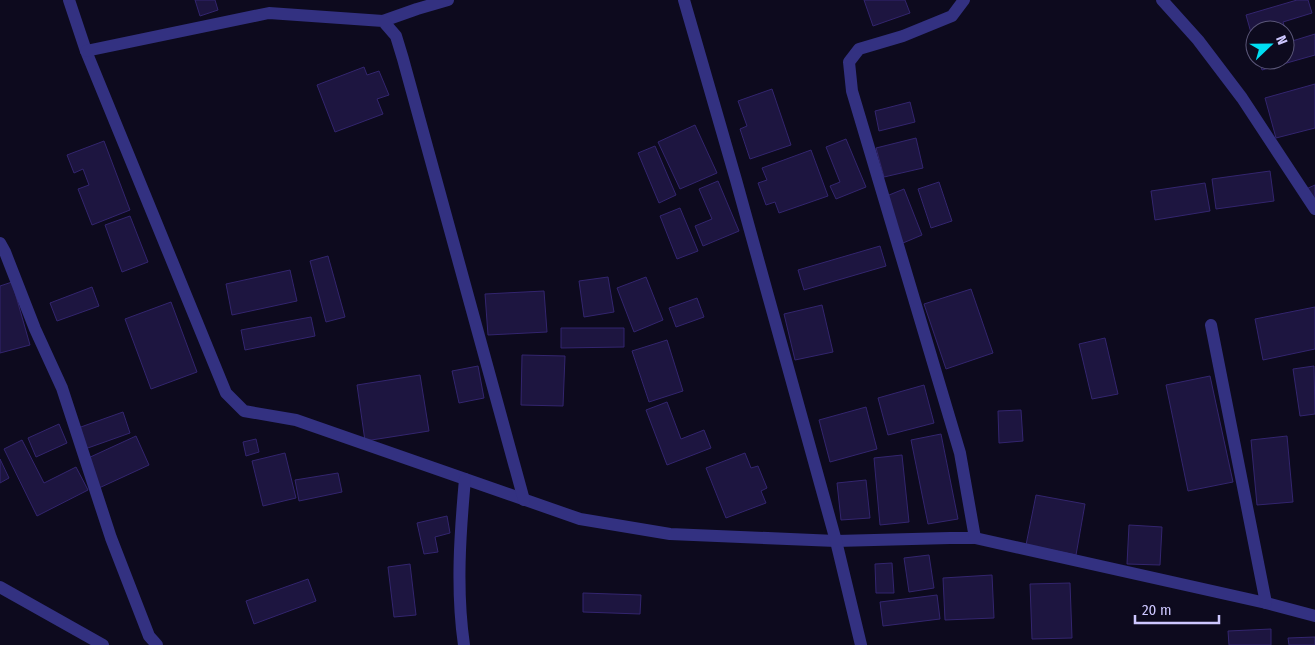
<svg xmlns="http://www.w3.org/2000/svg" width="1315" height="645" font-family="'Fira Sans Condensed',sans-serif">
<style>
.building{fill:#1d1540;stroke:#33256e}
.lines{fill:none;stroke-linecap:round;stroke-linejoin:round}
.minor{stroke:#333181;stroke-width:12}
</style>
<rect width="100%" height="100%" fill="#0d0a1e"/>
<g class="building">
<path d="M 195,0 L 215,0 L 218,10 L 200,16 Z"/>
<path d="M 864,0 L 905,0 L 910,13 L 873,26 Z"/>
<path d="M 1297,0 L 1308,0 L 1312,13 L 1283,22 L 1289,42 L 1315,34 L 1315,55 L 1262,70 L 1259,60 L 1285,60 L 1285,30 L 1255,30 L 1255,47 L 1246,15 Z"/>
<path d="M 364,67 L 367,75 L 379,71 L 389,95 L 377,99 L 383,114 L 335,132 L 317,85 Z"/>
<path d="M 1315,84 L 1315,128 L 1276,138 L 1265,98 Z"/>
<path d="M 772,89 L 791,145 L 750,159 L 740,129 L 747,126 L 738,101 Z"/>
<path d="M 910,102 L 915,122 L 879,131 L 875,111 Z"/>
<path d="M 695,125 L 717,173 L 680,189 L 658,142 Z"/>
<path d="M 916,138 L 923,168 L 884,177 L 876,148 Z"/>
<path d="M 846,139 L 866,187 L 836,199 L 830,186 L 840,182 L 826,147 Z"/>
<path d="M 104,141 L 130,210 L 92,225 L 78,189 L 89,185 L 83,169 L 74,173 L 67,155 Z"/>
<path d="M 655,146 L 676,195 L 659,203 L 638,153 Z"/>
<path d="M 811,150 L 828,196 L 779,213 L 775,202 L 766,205 L 758,183 L 767,180 L 762,168 Z"/>
<path d="M 1270,171 L 1274,201 L 1216,209 L 1212,179 Z"/>
<path d="M 718,181 L 739,231 L 703,246 L 695,226 L 712,219 L 699,189 Z"/>
<path d="M 939,182 L 952,221 L 931,228 L 918,189 Z"/>
<path d="M 1205,183 L 1210,211 L 1155,220 L 1151,191 Z"/>
<path d="M 1315,185 L 1315,205 L 1306,189 Z"/>
<path d="M 904,189 L 922,235 L 903,243 L 884,197 Z"/>
<path d="M 680,208 L 698,251 L 677,259 L 660,216 Z"/>
<path d="M 130,216 L 148,262 L 122,272 L 105,225 Z"/>
<path d="M 880,246 L 886,266 L 804,290 L 798,270 Z"/>
<path d="M 328,256 L 345,317 L 326,322 L 310,261 Z"/>
<path d="M 290,270 L 297,301 L 232,315 L 226,284 Z"/>
<path d="M 608,277 L 614,312 L 584,317 L 579,281 Z"/>
<path d="M 646,277 L 663,320 L 634,332 L 617,288 Z"/>
<path d="M 12,282 L 30,345 L 0,353 L 0,286 Z"/>
<path d="M 92,287 L 99,306 L 57,321 L 50,303 Z"/>
<path d="M 971,289 L 993,353 L 946,369 L 924,304 Z"/>
<path d="M 544,291 L 547,332 L 488,335 L 485,294 Z"/>
<path d="M 697,298 L 704,317 L 676,327 L 669,308 Z"/>
<path d="M 171,302 L 197,372 L 151,389 L 125,319 Z"/>
<path d="M 822,305 L 833,352 L 795,360 L 784,314 Z"/>
<path d="M 1315,307 L 1315,349 L 1263,360 L 1255,319 Z"/>
<path d="M 311,317 L 315,336 L 245,350 L 241,330 Z"/>
<path d="M 561,328 L 624,328 L 624,347 L 561,348 Z"/>
<path d="M 1105,338 L 1118,394 L 1092,399 L 1079,344 Z"/>
<path d="M 667,340 L 683,391 L 649,402 L 632,351 Z"/>
<path d="M 522,355 L 565,356 L 563,406 L 521,405 Z"/>
<path d="M 478,366 L 484,398 L 459,403 L 452,371 Z"/>
<path d="M 1314,366 L 1315,414 L 1300,416 L 1293,369 Z"/>
<path d="M 420,375 L 429,431 L 365,441 L 357,385 Z"/>
<path d="M 1210,376 L 1233,482 L 1188,491 L 1166,385 Z"/>
<path d="M 924,385 L 934,423 L 888,435 L 878,398 Z"/>
<path d="M 667,402 L 681,439 L 704,430 L 711,448 L 667,465 L 646,410 Z"/>
<path d="M 866,407 L 877,449 L 830,462 L 819,420 Z"/>
<path d="M 1021,410 L 1023,441 L 999,443 L 998,411 Z"/>
<path d="M 123,412 L 130,433 L 85,449 L 78,428 Z"/>
<path d="M 59,424 L 67,443 L 36,457 L 28,438 Z"/>
<path d="M 941,434 L 958,519 L 928,524 L 911,440 Z"/>
<path d="M 136,436 L 149,465 L 99,488 L 86,459 Z"/>
<path d="M 1287,436 L 1293,502 L 1257,505 L 1251,440 Z"/>
<path d="M 256,439 L 259,452 L 246,456 L 243,442 Z"/>
<path d="M 22,440 L 44,483 L 76,467 L 88,490 L 37,516 L 4,449 Z"/>
<path d="M 285,453 L 296,498 L 263,506 L 252,461 Z"/>
<path d="M 745,453 L 751,468 L 758,466 L 767,488 L 761,491 L 766,503 L 726,518 L 706,468 Z"/>
<path d="M 902,455 L 909,522 L 880,525 L 874,458 Z"/>
<path d="M 0,459 L 9,478 L 0,483 Z"/>
<path d="M 338,473 L 342,492 L 299,501 L 295,480 Z"/>
<path d="M 866,480 L 870,518 L 841,520 L 837,483 Z"/>
<path d="M 1036,495 L 1085,504 L 1076,555 L 1026,545 Z"/>
<path d="M 447,516 L 450,533 L 435,537 L 438,552 L 424,554 L 417,523 Z"/>
<path d="M 1129,525 L 1162,527 L 1160,565 L 1127,564 Z"/>
<path d="M 929,555 L 934,588 L 909,592 L 904,558 Z"/>
<path d="M 892,563 L 894,593 L 876,593 L 875,564 Z"/>
<path d="M 410,564 L 416,615 L 394,617 L 388,567 Z"/>
<path d="M 992,575 L 994,618 L 945,620 L 943,578 Z"/>
<path d="M 308,579 L 316,601 L 254,624 L 246,601 Z"/>
<path d="M 1070,583 L 1072,638 L 1032,639 L 1030,584 Z"/>
<path d="M 583,593 L 641,595 L 640,614 L 583,612 Z"/>
<path d="M 937,595 L 940,619 L 883,626 L 880,602 Z"/>
<path d="M 1271,629 L 1271,645 L 1229,645 L 1228,631 Z"/>
<path d="M 1315,637 L 1315,645 L 1289,645 L 1288,638 Z"/>
</g>
<g class="lines">
<g class="minor">
<path d="M 69,0 L 86,51 L 226,393 L 244,411 L 296,420 L 580,519 L 670,534 L 836,541 L 950,538 L 975,538 L 1266,603 L 1315,616"/>
<path d="M 684,0 L 736,180 L 836,541 L 861,645"/>
<path d="M 964,0 L 952,16 L 903,36 L 859,49 L 849,62 L 852,91 L 960,453 L 975,538"/>
<path d="M 1162,0 L 1198,40 L 1242,98 L 1315,209"/>
<path d="M 383,21 L 417,9 L 448,0"/>
<path d="M 86,51 L 269,13 L 383,21 L 396,36 L 403,59 L 524,500"/>
<path d="M 0,243 L 5,252 L 35,329 L 62,388 L 111,538 L 149,636 L 157,645"/>
<path d="M 1211,325 L 1266,603"/>
<path d="M 0,587 L 103,645"/>
<path d="M 464,645 C 456,590 460,534 465,479"/>
</g>
</g>
<g transform="translate(1270 45) rotate(68)"><circle r="24" fill="#0d0a1e" stroke="#5a5678"/>
<path d="M0-4L9 19L0 12L-9 19Z" fill="#00def2"/>
<text y="-8" font-size="14" font-weight="bold" text-anchor="middle" fill="#cdc7ff">N</text>
</g>
<path d="M1135 615v8h84v-8" fill="none" stroke="#cdc7ff" stroke-width="2.5"/>
<text x="1142" y="615" font-size="15" fill="#cdc7ff" stroke="#0d0a1e" stroke-width="4" paint-order="stroke">20 m</text>
</svg>
